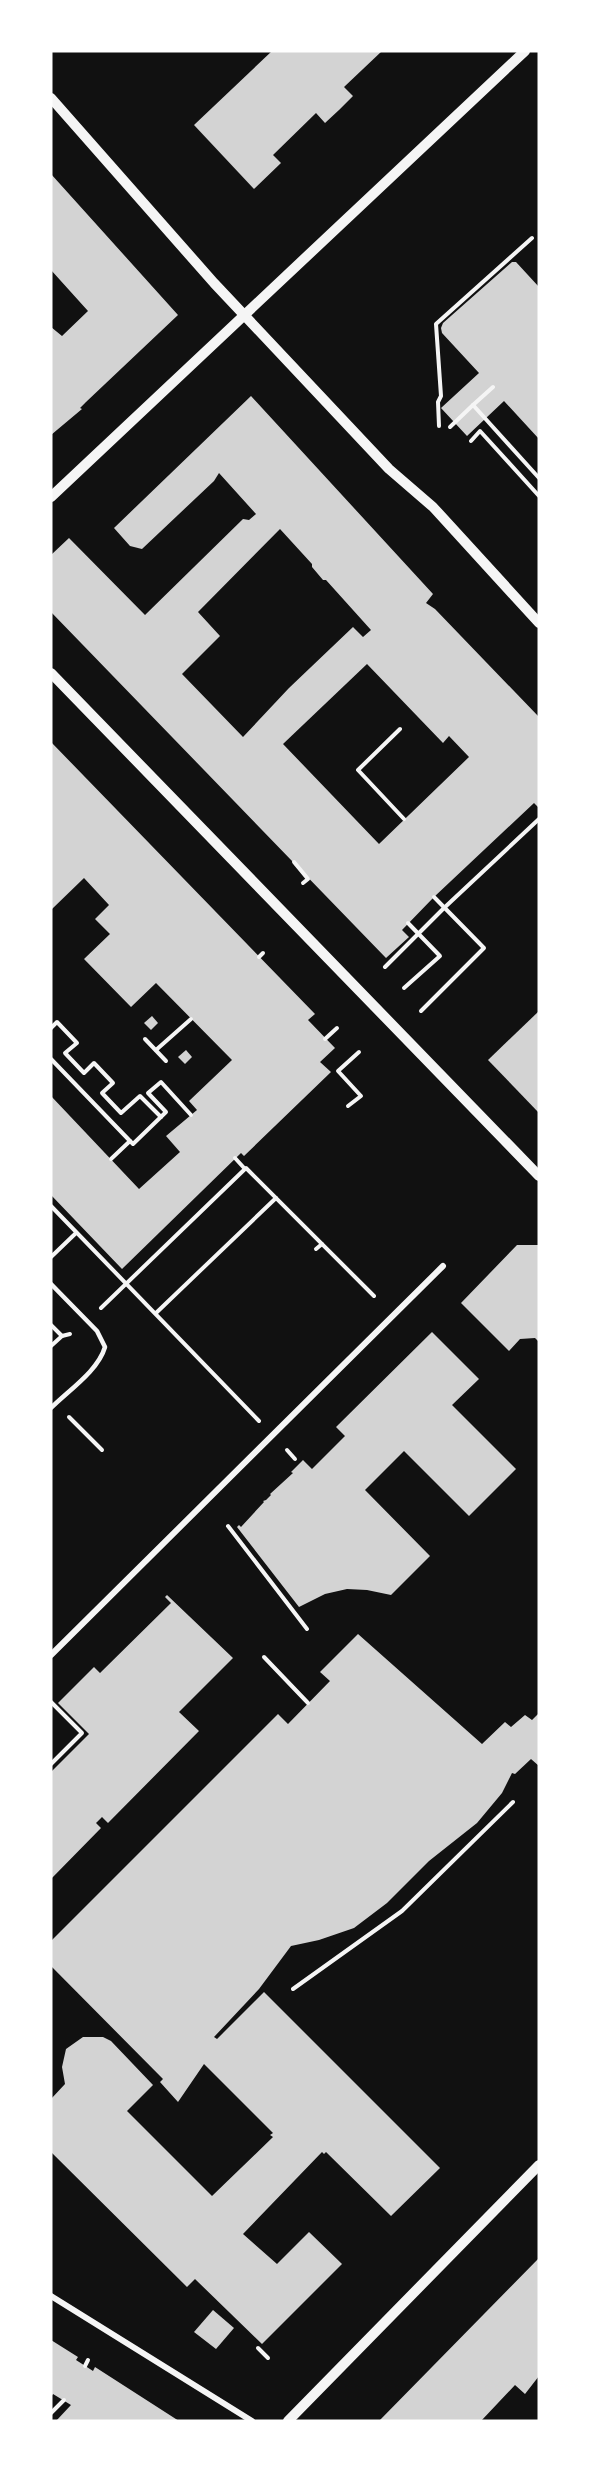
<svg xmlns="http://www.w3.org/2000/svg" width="590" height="2472" font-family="Ubuntu,sans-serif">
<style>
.building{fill:#d3d3d3;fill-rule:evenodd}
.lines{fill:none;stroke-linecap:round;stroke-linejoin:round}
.path{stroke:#f5f5f5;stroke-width:4}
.service{stroke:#f5f5f5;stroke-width:4.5}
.minor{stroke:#f5f5f5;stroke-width:6}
.tertiary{stroke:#f5f5f5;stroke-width:10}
</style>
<rect width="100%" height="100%" fill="#111"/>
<g class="building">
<path d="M 272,51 L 382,51 L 344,87 L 353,96 L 339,110 L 325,123 L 316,113 L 273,155 L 281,163 L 254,189 L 194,125 Z"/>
<path d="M 51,174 L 178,315 L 86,402 L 80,408 L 82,409 L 51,435 L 51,327 L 62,336 L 88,311 L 51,270 Z"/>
<path d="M 512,262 L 516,262 L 539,287 L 539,439 L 504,401 L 467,436 L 441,408 L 479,373 L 442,333 L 441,328 L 443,323 Z"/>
<path d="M 251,396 L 433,594 L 426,603 L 435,609 L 539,717 L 539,808 L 534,803 L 434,897 L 402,930 L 409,937 L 386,958 L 51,612 L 51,555 L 69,538 L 145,615 L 243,519 L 249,520 L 256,514 L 219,473 L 214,481 L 142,549 L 130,546 L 114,528 ZM 280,529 L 312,564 L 312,567 L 323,580 L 326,580 L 371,630 L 363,637 L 353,627 L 289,688 L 243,737 L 182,674 L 220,636 L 198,612 ZM 367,664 L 443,743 L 449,736 L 469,757 L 379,844 L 283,744 Z"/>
<path d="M 51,742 L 315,1014 L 308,1020 L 335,1048 L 320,1062 L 331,1072 L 244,1156 L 241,1153 L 122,1269 L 51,1195 L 51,1096 L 139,1189 L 180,1152 L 166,1136 L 197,1110 L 189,1101 L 232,1060 L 156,983 L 131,1007 L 84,959 L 110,934 L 95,919 L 109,905 L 84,878 L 51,910 Z"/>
<path d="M 539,1011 L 539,1113 L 488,1060 Z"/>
<path d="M 152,1016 L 158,1023 L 151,1030 L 144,1023 Z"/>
<path d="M 186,1050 L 192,1057 L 185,1064 L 178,1057 Z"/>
<path d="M 517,1245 L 539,1245 L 539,1342 L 535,1338 L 520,1339 L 509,1351 L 461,1303 Z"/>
<path d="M 432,1332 L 479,1379 L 452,1405 L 516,1469 L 469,1516 L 404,1451 L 365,1490 L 430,1556 L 391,1595 L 367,1590 L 347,1589 L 325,1594 L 299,1607 L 237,1527 L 239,1525 L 241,1527 L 264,1502 L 263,1501 L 266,1500 L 271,1495 L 270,1494 L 293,1473 L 291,1472 L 303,1460 L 312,1469 L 345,1436 L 336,1427 Z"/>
<path d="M 167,1595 L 233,1658 L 179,1712 L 199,1731 L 108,1823 L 102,1817 L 96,1823 L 101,1828 L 51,1879 L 51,1772 L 89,1734 L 58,1703 L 94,1667 L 100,1673 L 171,1603 L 165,1597 Z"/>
<path d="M 358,1634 L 482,1744 L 505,1722 L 511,1727 L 525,1715 L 532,1720 L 539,1713 L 539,1766 L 531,1759 L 515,1774 L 512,1773 L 502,1793 L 477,1823 L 429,1861 L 387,1903 L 354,1928 L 319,1940 L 291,1946 L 259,1989 L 214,2037 L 217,2039 L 264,1992 L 440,2168 L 391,2216 L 326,2152 L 324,2154 L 322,2152 L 243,2234 L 277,2264 L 309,2232 L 342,2264 L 262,2344 L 195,2279 L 187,2287 L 51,2152 L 51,2099 L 65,2084 L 62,2067 L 66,2049 L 83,2037 L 103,2037 L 111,2041 L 153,2085 L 127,2111 L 212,2196 L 273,2137 L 270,2135 L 273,2133 L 204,2064 L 178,2102 L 160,2082 L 163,2079 L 51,1966 L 51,1941 L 278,1714 L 288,1724 L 330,1681 L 320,1672 Z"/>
<path d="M 539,2258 L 539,2376 L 525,2394 L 515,2385 L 481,2421 L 379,2421 Z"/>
<path d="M 213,2310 L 234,2328 L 216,2349 L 194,2332 Z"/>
<path d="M 51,2340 L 78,2357 L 76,2360 L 93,2371 L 95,2367 L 179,2421 L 56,2421 L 71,2405 L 53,2394 L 51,2397 Z"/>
</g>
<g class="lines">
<g class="path">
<path d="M 493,387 L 473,405 L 539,478"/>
<path d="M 439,426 L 438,402 L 441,396 L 436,324 L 532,238"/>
<path d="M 450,427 L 473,405"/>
<path d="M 471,441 L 480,431 L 539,496"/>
<path d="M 400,729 L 358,770 L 404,819"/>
<path d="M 294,862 L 308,879 L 303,883"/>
<path d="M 259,957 L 263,953"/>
<path d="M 385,967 L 444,908 L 539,819"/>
<path d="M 404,988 L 440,956 L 408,923"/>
<path d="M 421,1011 L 484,948 L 434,897"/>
<path d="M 51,1028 L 57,1022 L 77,1043 L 65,1053 L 84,1073 L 94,1063 L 113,1083 L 102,1093 L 121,1113 L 140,1096 L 161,1117"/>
<path d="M 145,1039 L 166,1061"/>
<path d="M 325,1039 L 337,1028"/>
<path d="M 156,1050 L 191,1019"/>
<path d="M 51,1059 L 130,1141"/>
<path d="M 348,1106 L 361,1096 L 338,1071 L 359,1052"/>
<path d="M 235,1158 L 245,1169"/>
<path d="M 111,1159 L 130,1141 L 133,1144 L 166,1112 L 148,1093 L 161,1082 L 191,1115"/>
<path d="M 51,1206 L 259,1421"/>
<path d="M 316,1249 L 322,1244"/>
<path d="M 51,1257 L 76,1233"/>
<path d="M 101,1308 L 246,1168 L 374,1296"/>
<path d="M 156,1313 L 276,1198"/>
<path d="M 51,1325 L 62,1336 L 51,1346"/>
<path d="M 62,1336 L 70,1334"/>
<path d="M 69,1417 L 102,1450"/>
<path d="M 287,1450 L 295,1459"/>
<path d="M 228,1526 L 307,1629"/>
<path d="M 264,1657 L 308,1703"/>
<path d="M 51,1702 L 82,1733 L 51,1764"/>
<path d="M 293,1989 L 402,1911 L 513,1802"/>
<path d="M 258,2348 L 268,2358"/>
<path d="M 85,2366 L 88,2360"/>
<path d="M 51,2413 L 64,2400"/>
</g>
<path class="service" d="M 51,1284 L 97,1331 L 105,1347 C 98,1371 69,1390 51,1408"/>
<g class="minor">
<path d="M 51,1655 L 443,1266"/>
<path d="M 51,2296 L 252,2421"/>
</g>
<g class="tertiary">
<path d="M 51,98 L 214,283 L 389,469 L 433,507 L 539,623"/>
<path d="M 51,497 L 525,51"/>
<path d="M 51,673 L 539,1176"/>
<path d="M 288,2421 L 539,2165"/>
</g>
</g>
<rect width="590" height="2472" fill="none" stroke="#ffffff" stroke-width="105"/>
</svg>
